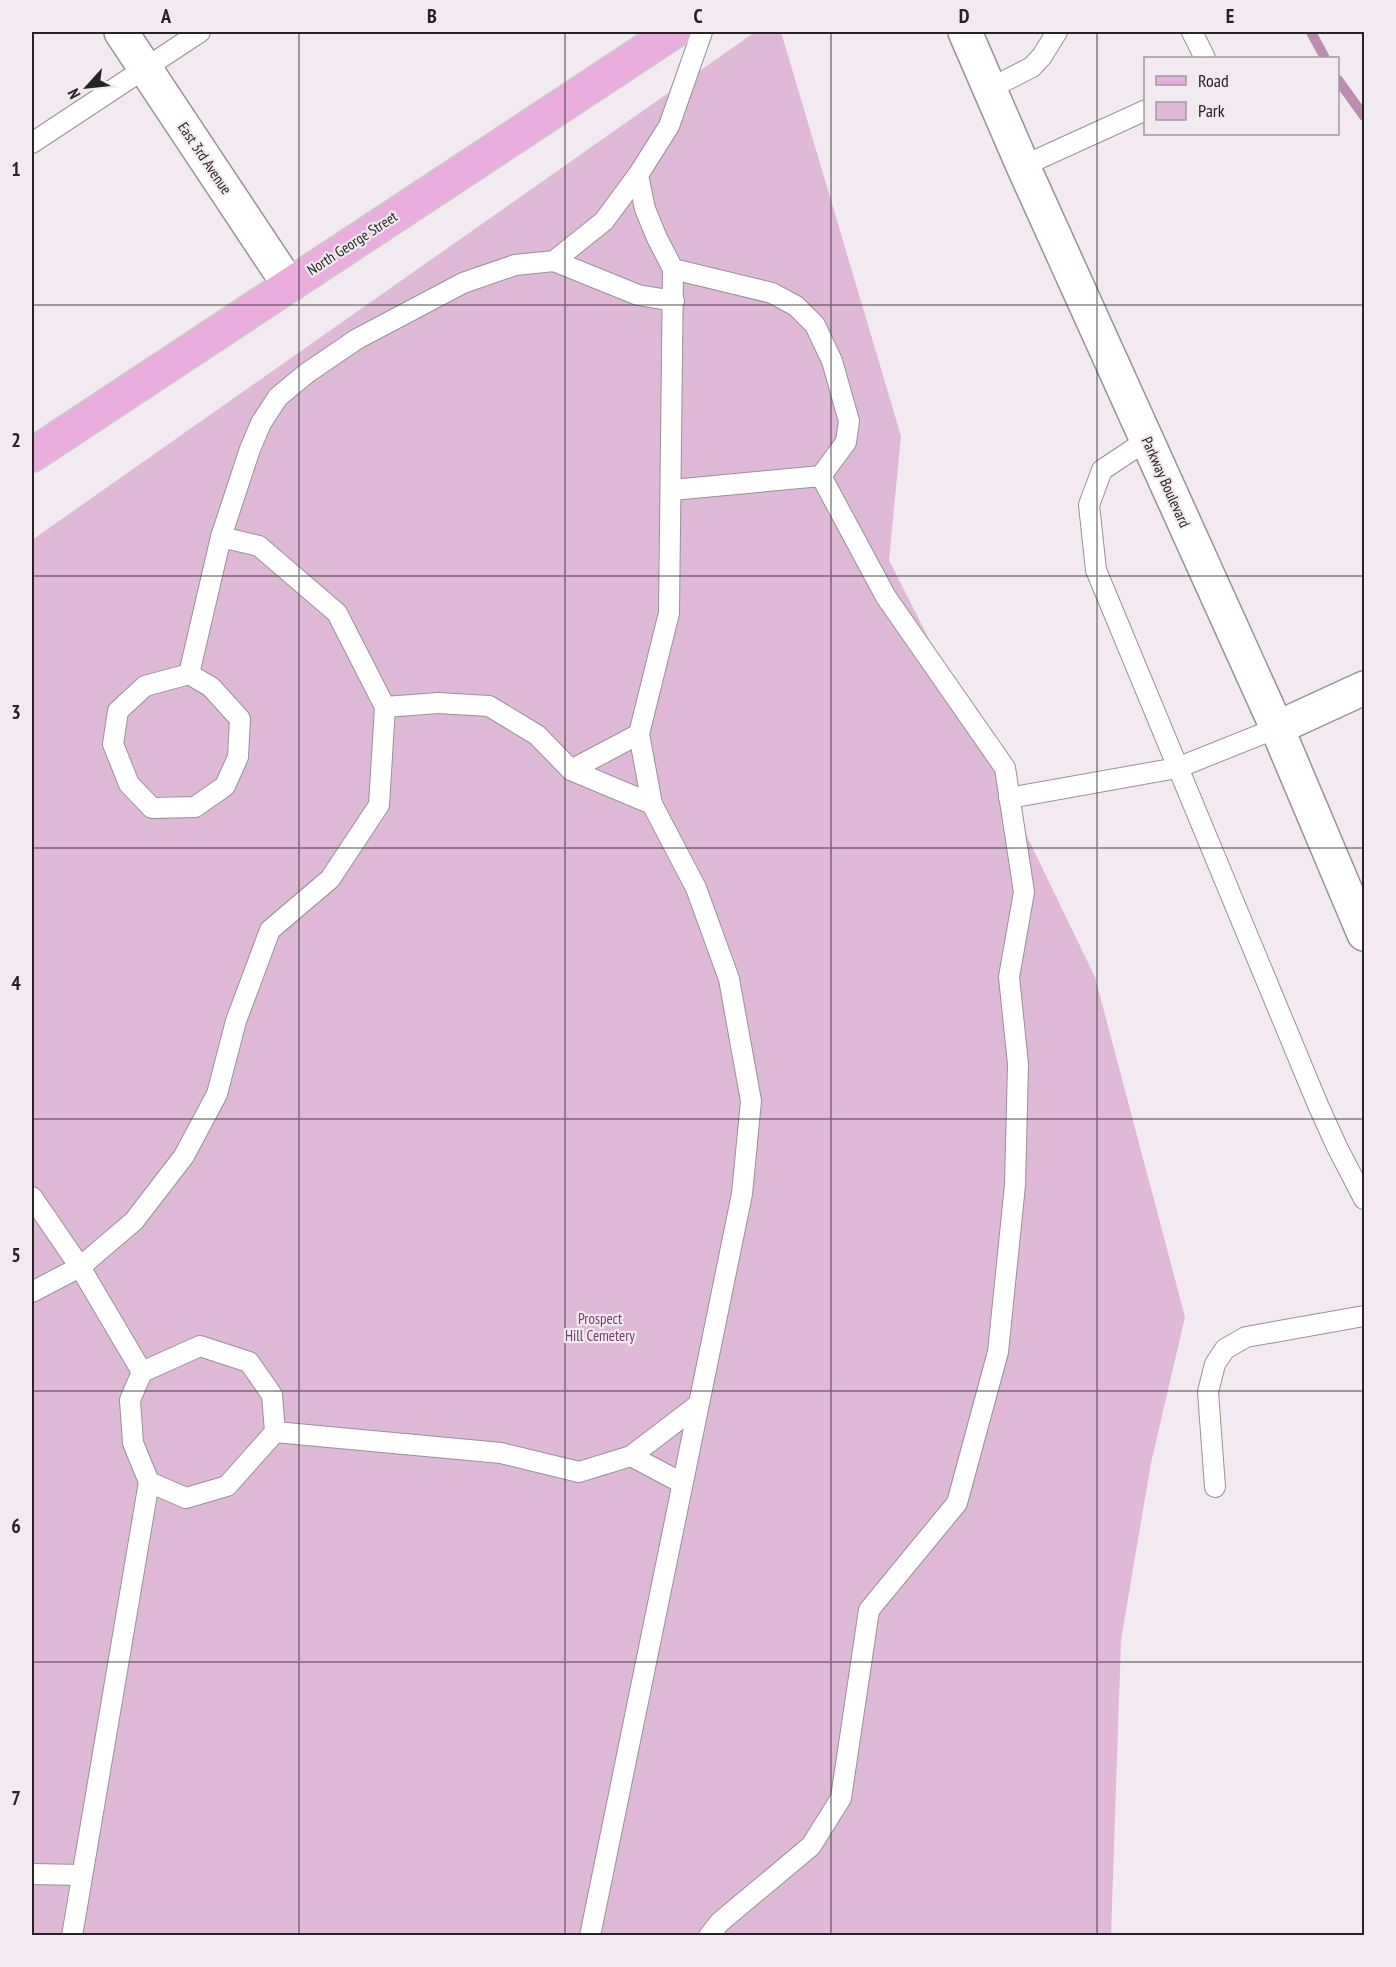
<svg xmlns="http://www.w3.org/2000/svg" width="1396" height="1967" font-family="'PT Sans Narrow',sans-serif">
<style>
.green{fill:#e1b9d8}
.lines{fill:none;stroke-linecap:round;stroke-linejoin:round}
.stream{stroke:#bc8db1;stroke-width:10}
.lane-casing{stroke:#989196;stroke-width:22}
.street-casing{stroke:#989196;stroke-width:36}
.secondary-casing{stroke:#989196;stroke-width:36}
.primary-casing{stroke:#cbcacb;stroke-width:36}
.lane{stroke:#fff;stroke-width:20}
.street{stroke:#fff;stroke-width:33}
.secondary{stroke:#fff;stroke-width:33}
.primary{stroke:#e9adde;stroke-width:33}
.grid{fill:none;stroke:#262325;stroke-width:1.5;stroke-opacity:0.55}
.labels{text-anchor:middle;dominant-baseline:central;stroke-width:4.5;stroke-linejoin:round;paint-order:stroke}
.street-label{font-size:15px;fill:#262325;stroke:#f2eaf0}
.park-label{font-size:15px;fill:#773b6c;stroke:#f2eaf0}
.neatline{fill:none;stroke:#262325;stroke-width:2}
.grid-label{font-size:20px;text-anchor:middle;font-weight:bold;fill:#262325}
</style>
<rect width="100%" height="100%" fill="#f2eaf0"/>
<path class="green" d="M 755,32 L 781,32 L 901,436 L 889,560 L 992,764 L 1095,977 L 1185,1317 L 1151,1463 L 1121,1640 L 1111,1935 L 32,1935 L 32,540 Z"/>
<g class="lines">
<g class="stream">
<path d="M 1311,32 L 1325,58"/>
<path d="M 1338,80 L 1364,116"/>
</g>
<g class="lane-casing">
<g id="lane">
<path d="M 702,32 L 669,126 L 638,175 L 645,209 L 657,238 L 673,269 L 772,293 L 796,306 L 815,325 L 832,361 L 849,421 L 846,442 L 821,476"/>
<path d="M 1192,32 L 1205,58"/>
<path d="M 989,89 L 1032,67 L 1042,56 L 1057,32"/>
<path d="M 32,143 L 200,32"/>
<path d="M 1023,166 L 1146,110"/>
<path d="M 554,261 L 638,295 L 674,301"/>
<path d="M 1147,440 L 1102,470 L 1089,505 L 1096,570 L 1318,1105 L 1337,1147 L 1364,1199"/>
<path d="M 672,490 L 821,476 L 886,597 L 1005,768 L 1024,892 L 1009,977 L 1018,1064 L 1015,1185 L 998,1352 L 957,1503 L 869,1610 L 841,1798 L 811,1846 L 720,1922 L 709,1936"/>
<path d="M 221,537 L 250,449 L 261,423 L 278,397 L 307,373 L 357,339 L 463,283 L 515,265 L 554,261 L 604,221 L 638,175"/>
<path d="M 385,707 L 438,703 L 489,706 L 537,735 L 571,770 L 639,734"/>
<path d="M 571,770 L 652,804"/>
<path d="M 1009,798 L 1177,768 L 1277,728"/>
<path d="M 32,1197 L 80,1267 L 32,1292"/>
<path d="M 142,1372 L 200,1346 L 249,1362 L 272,1395 L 275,1432 L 227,1486 L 186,1498 L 149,1482 L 133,1443 L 130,1400 L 142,1372 L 80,1267 L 134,1221 L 184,1156 L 217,1094 L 236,1021 L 270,930 L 330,879 L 379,805 L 385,707 L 337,613 L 259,546 L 221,537 L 189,674 L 211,687 L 240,719 L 238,757 L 225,786 L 195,807 L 152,808 L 129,784 L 113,744 L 118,711 L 145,686 L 189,674"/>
<path d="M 275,1432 L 501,1453 L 579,1472 L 631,1456 L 698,1405"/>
<path d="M 631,1456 L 682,1483"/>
<path d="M 1215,1487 L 1208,1392 L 1215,1364 L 1225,1349 L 1246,1337 L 1364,1316"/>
<path d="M 32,1874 L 82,1875"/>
<path d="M 72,1936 L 149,1482"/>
<path d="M 590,1936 L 742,1194 L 751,1101 L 729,979 L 696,888 L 652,804 L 639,734 L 669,613 L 673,269"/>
</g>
</g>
<g class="street-casing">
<path id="street" d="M 121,32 L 289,285"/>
</g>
<g class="secondary-casing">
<g id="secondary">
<path d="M 965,32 L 1023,166 L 1277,728 L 1364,934"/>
<path d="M 1277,728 L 1364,688"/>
</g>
</g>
<g class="primary-casing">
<path id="primary" d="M 32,455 L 673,32"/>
</g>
<use href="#lane" class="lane"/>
<use href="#street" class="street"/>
<use href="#secondary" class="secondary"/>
<use href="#primary" class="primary"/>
</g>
<path class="grid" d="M 299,32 L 299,1936M 565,32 L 565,1936M 831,32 L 831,1936M 1097,32 L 1097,1936M 32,305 L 1364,305M 32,576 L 1364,576M 32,848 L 1364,848M 32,1119 L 1364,1119M 32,1391 L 1364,1391M 32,1662 L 1364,1662"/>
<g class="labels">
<g class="street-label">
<text transform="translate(205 158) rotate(56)">East 3rd Avenue</text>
<text transform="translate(352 243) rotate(-33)">North George Street</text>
<text transform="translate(1166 482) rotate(66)">Parkway Boulevard</text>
</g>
<g class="park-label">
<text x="600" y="1318">Prospect<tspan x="600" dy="17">Hill Cemetery</tspan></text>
</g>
</g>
<rect width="1396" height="1967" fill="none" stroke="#f2eaf0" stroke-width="66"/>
<rect x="1144" y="57" width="195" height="78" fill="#f2eaf0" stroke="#a09a9f" stroke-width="1.5"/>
<rect x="1156" y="76" width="30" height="9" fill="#e9adde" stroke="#a09a9f" stroke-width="1.5"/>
<text x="1198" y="87" font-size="18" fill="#262325">Road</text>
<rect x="1156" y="102" width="30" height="18" fill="#e1b9d8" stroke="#a09a9f" stroke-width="1.5"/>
<text x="1198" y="117" font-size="18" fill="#262325">Park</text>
<g transform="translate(87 87) rotate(243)" stroke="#f2eaf0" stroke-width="4.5" paint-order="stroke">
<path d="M0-4.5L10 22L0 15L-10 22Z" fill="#262325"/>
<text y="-9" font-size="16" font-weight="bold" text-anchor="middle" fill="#262325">N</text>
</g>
<rect x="33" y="33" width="1330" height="1901" class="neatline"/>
<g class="grid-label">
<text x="166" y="23">A</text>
<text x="432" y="23">B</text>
<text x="698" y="23">C</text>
<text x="964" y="23">D</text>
<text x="1230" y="23">E</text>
<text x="16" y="176">1</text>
<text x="16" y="447">2</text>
<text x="16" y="719">3</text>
<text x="16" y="990">4</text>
<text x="16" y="1262">5</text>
<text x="16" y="1533">6</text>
<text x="16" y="1805">7</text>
</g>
</svg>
